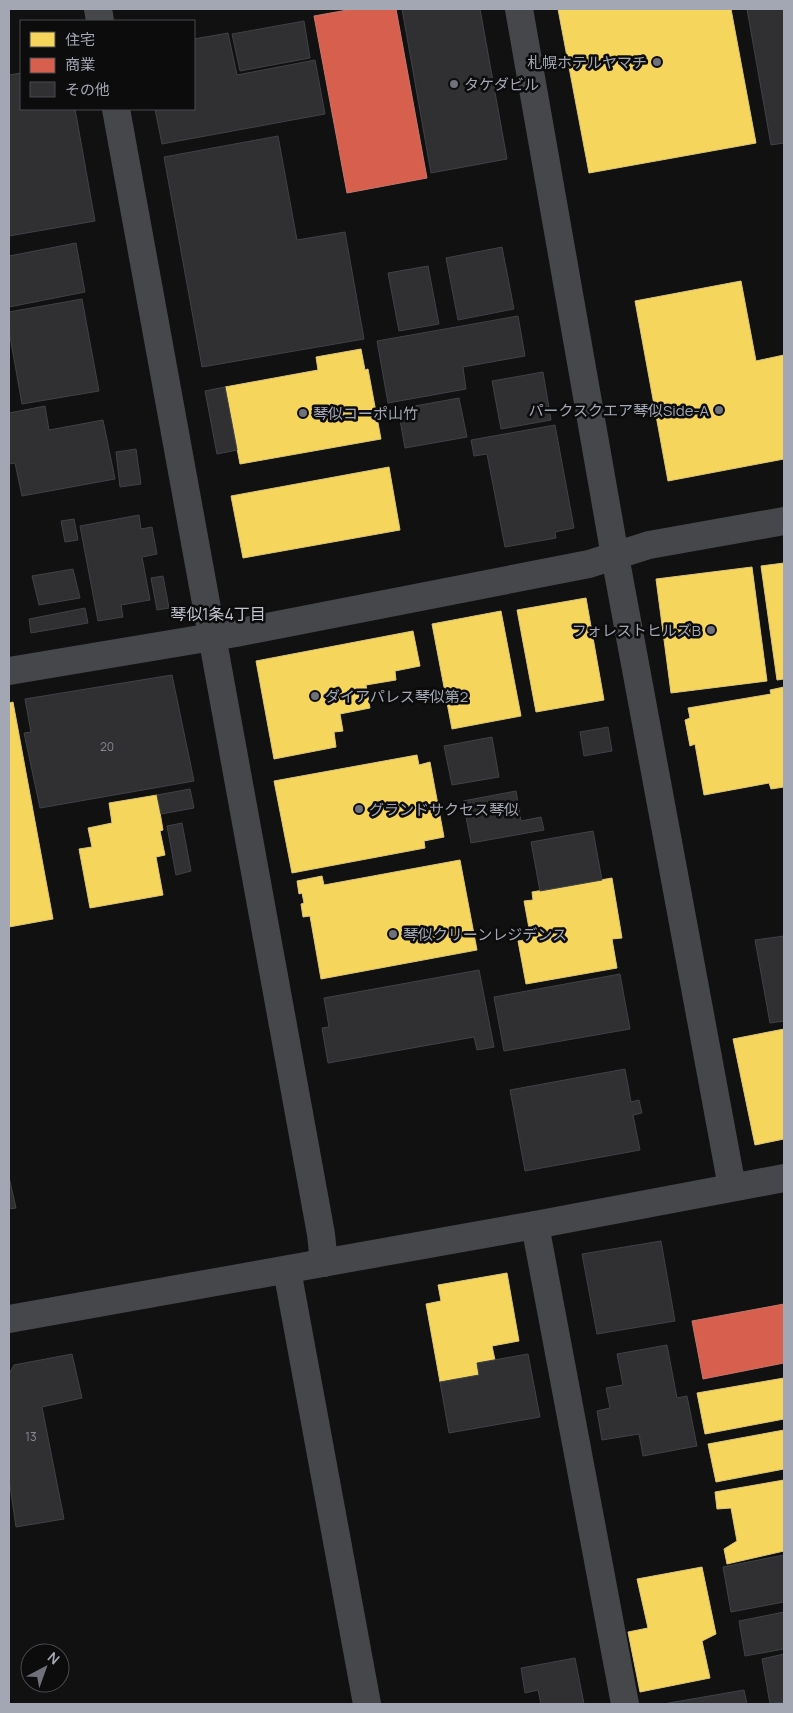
<svg xmlns="http://www.w3.org/2000/svg" width="793" height="1713" font-family="Manrope,'Noto Sans JP',sans-serif">
<style>
.homes{fill:#f6d55c;stroke:#ddc776}
.shops{fill:#d6604d;stroke:#c6756c}
.building{fill:#303032;stroke:#404246}
.lines{fill:none;stroke-linecap:round;stroke-linejoin:round}
.minor{stroke:#46474a;stroke-width:28}
.poi-dot{fill:#6f727b;stroke:#0c0c0d;stroke-width:2}
.labels{text-anchor:middle;dominant-baseline:central;stroke-width:5;stroke-linejoin:round;paint-order:stroke}
.number-label{font-size:12px;fill:#868993}
.poi-label{font-size:15px;fill:#a2a7b3;stroke:#0c0c0d;text-anchor:start}
.neighbourhood-label{font-size:16px;fill:#c3c6cf;stroke:#0c0c0d}
</style>
<rect width="100%" height="100%" fill="#111112"/>
<g class="homes">
<path d="M 558,9 L 731,9 L 756,143 L 589,173 Z"/>
<path d="M 741,281 L 756,361 L 784,355 L 784,459 L 668,481 L 635,301 Z"/>
<path d="M 361,349 L 365,370 L 368,369 L 381,439 L 240,464 L 225,387 L 318,370 L 316,357 Z"/>
<path d="M 389,467 L 400,530 L 243,558 L 231,496 Z"/>
<path d="M 784,563 L 784,679 L 777,680 L 761,566 Z"/>
<path d="M 752,567 L 767,681 L 671,693 L 656,579 Z"/>
<path d="M 586,598 L 604,700 L 536,712 L 517,610 Z"/>
<path d="M 501,611 L 521,716 L 452,729 L 432,624 Z"/>
<path d="M 413,631 L 420,666 L 395,671 L 396,680 L 366,685 L 370,708 L 340,714 L 343,731 L 334,732 L 336,747 L 274,759 L 256,661 Z"/>
<path d="M 784,687 L 784,787 L 771,789 L 769,783 L 704,795 L 695,744 L 690,746 L 685,720 L 690,718 L 688,708 L 771,694 L 770,690 Z"/>
<path d="M 13,702 L 53,919 L 9,927 L 9,703 Z"/>
<path d="M 417,755 L 419,765 L 430,762 L 444,837 L 424,841 L 425,848 L 292,873 L 274,781 Z"/>
<path d="M 157,795 L 163,830 L 160,831 L 165,855 L 156,857 L 163,895 L 90,908 L 79,849 L 92,847 L 88,828 L 112,823 L 109,803 Z"/>
<path d="M 460,860 L 477,950 L 321,979 L 310,916 L 303,917 L 301,904 L 304,903 L 302,893 L 299,894 L 297,881 L 322,876 L 324,885 Z"/>
<path d="M 612,878 L 622,938 L 612,939 L 617,968 L 526,984 L 518,941 L 531,939 L 524,901 L 533,900 L 532,892 Z"/>
<path d="M 784,1029 L 784,1139 L 755,1145 L 733,1039 Z"/>
<path d="M 507,1273 L 519,1341 L 492,1346 L 495,1360 L 477,1363 L 479,1375 L 440,1382 L 426,1304 L 441,1301 L 438,1285 Z"/>
<path d="M 784,1378 L 784,1419 L 705,1434 L 697,1393 Z"/>
<path d="M 784,1430 L 784,1469 L 716,1482 L 708,1444 Z"/>
<path d="M 784,1480 L 784,1551 L 727,1564 L 724,1549 L 737,1541 L 731,1508 L 717,1509 L 715,1492 Z"/>
<path d="M 702,1567 L 716,1634 L 702,1641 L 710,1678 L 640,1692 L 628,1632 L 648,1628 L 637,1579 Z"/>
</g>
<g class="shops">
<path d="M 353,9 L 396,9 L 427,178 L 347,193 L 314,16 Z"/>
<path d="M 784,1304 L 784,1363 L 703,1379 L 692,1321 Z"/>
</g>
<g class="building">
<path d="M 402,9 L 480,9 L 507,159 L 431,173 Z"/>
<path d="M 747,9 L 784,9 L 784,143 L 771,145 Z"/>
<path d="M 304,21 L 310,58 L 240,71 L 232,34 Z"/>
<path d="M 228,33 L 237,75 L 315,60 L 325,114 L 162,144 L 155,109 L 194,109 L 194,39 Z"/>
<path d="M 21,73 L 21,109 L 75,109 L 95,221 L 9,236 L 9,75 Z"/>
<path d="M 278,136 L 297,240 L 345,232 L 364,339 L 202,367 L 164,157 Z"/>
<path d="M 76,243 L 85,292 L 9,307 L 9,256 Z"/>
<path d="M 502,247 L 514,309 L 458,320 L 446,258 Z"/>
<path d="M 428,266 L 439,324 L 399,331 L 388,273 Z"/>
<path d="M 82,299 L 99,391 L 22,404 L 9,331 L 9,312 Z"/>
<path d="M 518,316 L 525,356 L 463,367 L 466,389 L 388,403 L 377,341 Z"/>
<path d="M 543,372 L 551,420 L 501,429 L 492,381 Z"/>
<path d="M 225,387 L 237,450 L 217,454 L 205,391 Z"/>
<path d="M 459,398 L 467,437 L 405,448 L 398,409 Z"/>
<path d="M 45,406 L 49,430 L 103,420 L 115,479 L 22,496 L 15,463 L 9,464 L 9,413 Z"/>
<path d="M 555,425 L 574,528 L 555,532 L 556,538 L 505,547 L 487,454 L 474,456 L 471,440 Z"/>
<path d="M 136,449 L 141,484 L 120,487 L 116,452 Z"/>
<path d="M 139,515 L 141,529 L 152,527 L 157,554 L 142,557 L 150,600 L 121,605 L 123,617 L 98,621 L 80,526 Z"/>
<path d="M 74,519 L 78,540 L 65,542 L 61,521 Z"/>
<path d="M 73,569 L 80,598 L 39,605 L 32,576 Z"/>
<path d="M 163,576 L 169,608 L 157,610 L 151,578 Z"/>
<path d="M 85,608 L 88,623 L 31,633 L 29,619 Z"/>
<path d="M 172,675 L 194,781 L 40,808 L 24,733 L 31,732 L 25,699 Z"/>
<path d="M 608,727 L 612,751 L 584,756 L 580,732 Z"/>
<path d="M 492,737 L 499,777 L 452,785 L 444,746 Z"/>
<path d="M 190,789 L 194,808 L 161,814 L 157,795 Z"/>
<path d="M 516,791 L 521,821 L 541,817 L 544,830 L 471,843 L 463,801 Z"/>
<path d="M 182,823 L 191,871 L 176,875 L 167,826 Z"/>
<path d="M 593,831 L 602,880 L 540,891 L 531,842 Z"/>
<path d="M 784,936 L 784,1021 L 770,1023 L 755,940 Z"/>
<path d="M 479,970 L 494,1047 L 477,1050 L 474,1037 L 328,1063 L 322,1028 L 329,1027 L 324,998 Z"/>
<path d="M 620,974 L 630,1029 L 504,1051 L 494,997 Z"/>
<path d="M 625,1069 L 631,1102 L 639,1100 L 642,1113 L 633,1115 L 640,1150 L 525,1171 L 510,1090 Z"/>
<path d="M 9,1177 L 16,1208 L 9,1209 Z"/>
<path d="M 661,1241 L 675,1321 L 597,1334 L 582,1254 Z"/>
<path d="M 667,1345 L 677,1398 L 687,1396 L 697,1446 L 643,1456 L 639,1434 L 602,1440 L 597,1411 L 610,1408 L 606,1388 L 623,1385 L 617,1354 Z"/>
<path d="M 72,1354 L 82,1398 L 42,1407 L 64,1519 L 16,1527 L 9,1479 L 9,1374 L 14,1365 Z"/>
<path d="M 528,1354 L 540,1417 L 449,1433 L 440,1382 L 479,1375 L 477,1363 Z"/>
<path d="M 784,1555 L 784,1602 L 731,1612 L 723,1567 Z"/>
<path d="M 784,1612 L 784,1649 L 745,1656 L 739,1621 Z"/>
<path d="M 784,1654 L 784,1702 L 770,1704 L 762,1659 Z"/>
<path d="M 575,1658 L 584,1704 L 541,1704 L 538,1690 L 525,1693 L 521,1668 Z"/>
<path d="M 744,1690 L 747,1704 L 663,1704 Z"/>
</g>
<g class="lines">
<g class="minor">
<path d="M 98,9 L 100,21"/>
<path d="M 519,9 L 615,556 L 732,1187"/>
<path d="M 116,109 L 321,1234 L 324,1263"/>
<path d="M 9,671 L 236,633 L 589,564 L 649,545 L 784,521"/>
<path d="M 535,1225 L 625,1704"/>
<path d="M 287,1270 L 367,1704"/>
<path d="M 9,1319 L 535,1225 L 784,1178"/>
</g>
</g>
<g class="poi-dot">
<circle cx="657" cy="62" r="5"/>
<circle cx="454" cy="84" r="5"/>
<circle cx="719" cy="410" r="5"/>
<circle cx="303" cy="413" r="5"/>
<circle cx="711" cy="630" r="5"/>
<circle cx="315" cy="696" r="5"/>
<circle cx="359" cy="809" r="5"/>
<circle cx="393" cy="934" r="5"/>
</g>
<g class="labels">
<g class="number-label">
<text x="107" y="746">20</text>
<text x="31" y="1436">13</text>
</g>
<g class="poi-label">
<text x="647" y="62" text-anchor="end">札幌ホテルヤマチ</text>
<text x="464" y="84">タケダビル</text>
<text x="709" y="410" text-anchor="end">パークスクエア琴似Side-A</text>
<text x="313" y="413">琴似コーポ山竹</text>
<text x="701" y="630" text-anchor="end">フォレストヒルズB</text>
<text x="325" y="696">ダイアパレス琴似第2</text>
<text x="369" y="809">グランドサクセス琴似</text>
<text x="403" y="934">琴似クリーンレジデンス</text>
</g>
<g class="neighbourhood-label">
<text x="218" y="614">琴似1条4丁目</text>
</g>
</g>
<rect width="793" height="1713" fill="none" stroke="#a2a7b3" stroke-width="20"/>
<rect x="20" y="20" width="175" height="90" fill="#0c0c0d" stroke="#484a4f"/>
<rect x="30" y="32" width="25" height="15" fill="#f6d55c" stroke="#484a4f"/>
<text x="65" y="45" font-size="15" fill="#a2a7b3">住宅</text>
<rect x="30" y="58" width="25" height="15" fill="#d6604d" stroke="#484a4f"/>
<text x="65" y="70" font-size="15" fill="#a2a7b3">商業</text>
<rect x="30" y="82" width="25" height="15" fill="#303032" stroke="#484a4f"/>
<text x="65" y="95" font-size="15" fill="#a2a7b3">その他</text>
<g transform="translate(45 1668) rotate(41)"><circle r="24" fill="#0c0c0d" stroke="#484a4f"/>
<path d="M0-4L9 19L0 12L-9 19Z" fill="#6f727b"/>
<text y="-8" font-size="14" font-weight="bold" text-anchor="middle" fill="#a2a7b3">N</text>
</g>
</svg>
